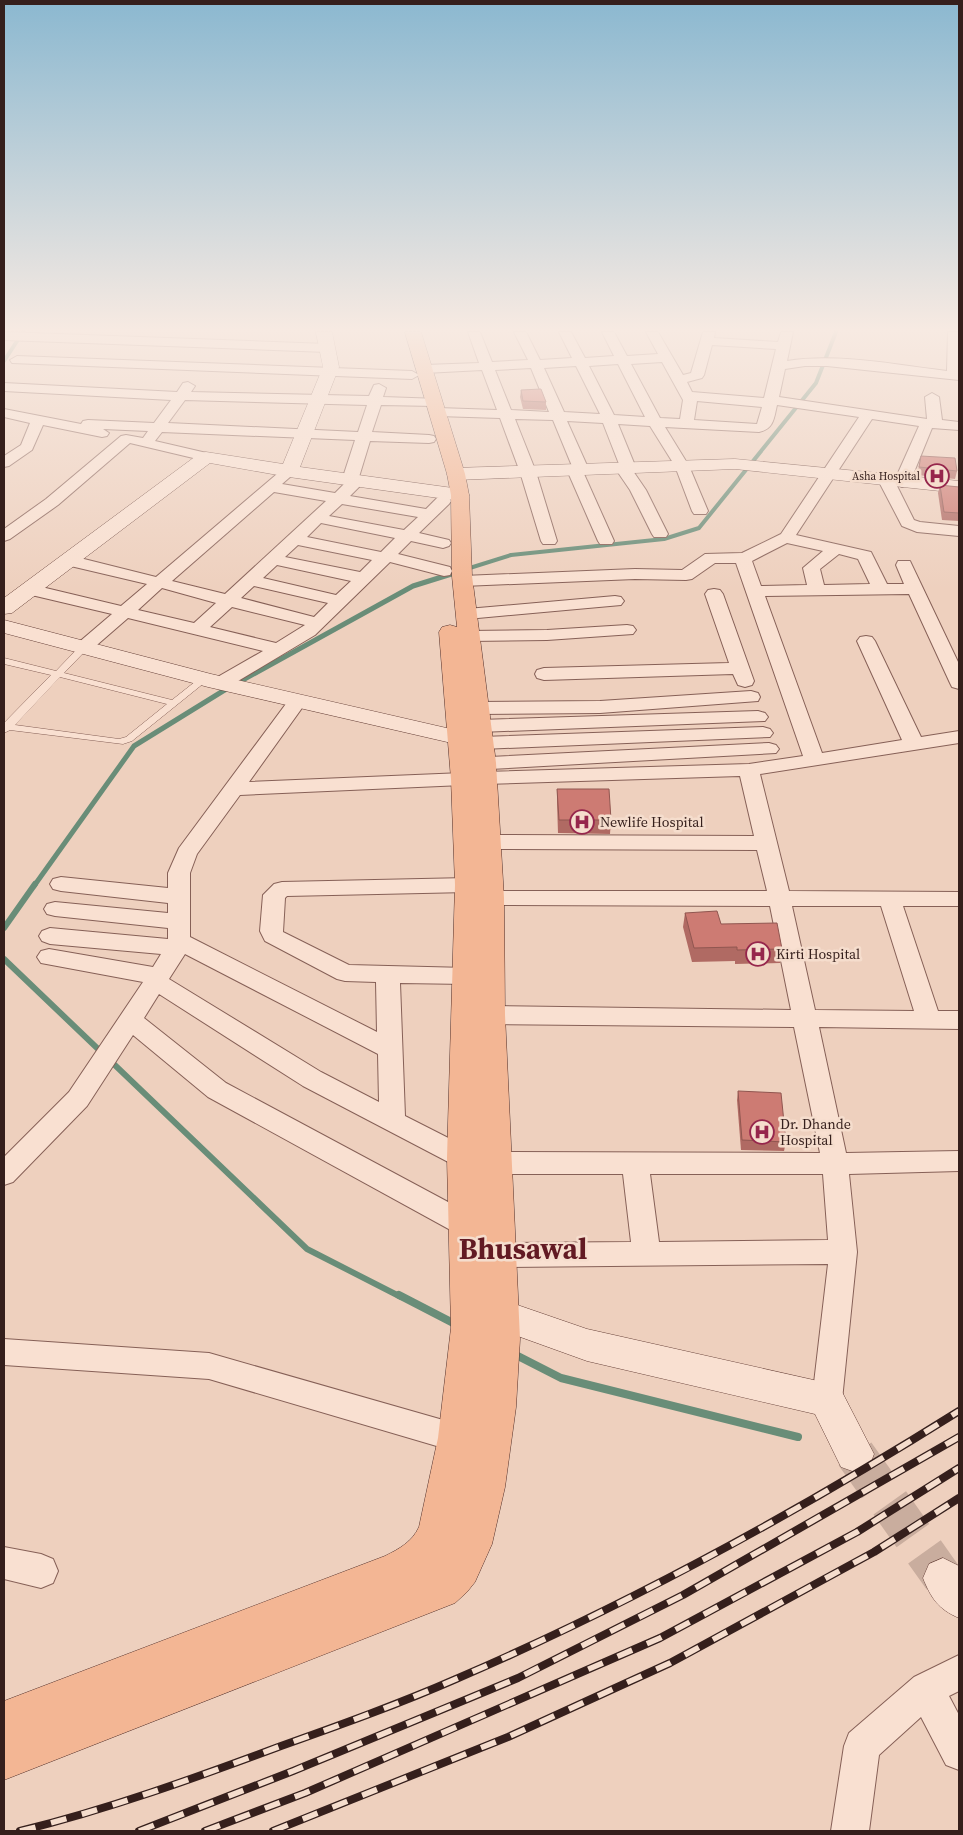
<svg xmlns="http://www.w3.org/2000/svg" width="963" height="1835" font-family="'Source Serif 4',serif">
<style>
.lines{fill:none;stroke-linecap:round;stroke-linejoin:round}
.stream-far3{stroke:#698d78;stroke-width:4}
.stream-far2{stroke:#698d78;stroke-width:5}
.stream-far1{stroke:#698d78;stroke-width:6}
.stream{stroke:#698d78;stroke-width:8}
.secondary-tunnel{stroke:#c9ad9e;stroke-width:40;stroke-dasharray:40 20;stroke-linecap:butt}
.lane-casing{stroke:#866057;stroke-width:1}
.street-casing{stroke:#866057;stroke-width:2}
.secondary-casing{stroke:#68423a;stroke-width:1}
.primary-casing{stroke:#54312b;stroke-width:1}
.lane{fill:#f9e0d1;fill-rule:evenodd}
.street{fill:#f9e0d1;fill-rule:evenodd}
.secondary{fill:#f9e0d1;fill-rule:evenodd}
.primary{fill:#f3b694;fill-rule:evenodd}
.rail-casing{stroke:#351f1c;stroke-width:8}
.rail{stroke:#f5ddcd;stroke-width:5.5;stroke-dasharray:16;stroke-linecap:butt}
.wall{fill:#b06a63}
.building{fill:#cd7b73;stroke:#905650}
.labels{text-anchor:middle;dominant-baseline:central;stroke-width:5;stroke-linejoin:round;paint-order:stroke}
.far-poi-label{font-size:11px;fill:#351f1c;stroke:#f5ddcd;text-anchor:end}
.poi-label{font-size:14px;fill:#351f1c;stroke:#f5ddcd;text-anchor:start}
.near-town-label{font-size:29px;font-weight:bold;fill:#621a23;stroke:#f5ddcd}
</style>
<rect width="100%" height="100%" fill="#eed0be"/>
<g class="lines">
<g class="stream-far3">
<path d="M 4,361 L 23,332"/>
<path d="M 457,572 L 511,555 L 664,539 L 699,528 L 816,383 L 836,332"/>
</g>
<path class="stream-far2" d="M 34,886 L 134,746 L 223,691 L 413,586 L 461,571"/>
<g class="stream-far1">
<path d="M 4,928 L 35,884"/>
<path d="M 4,959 L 307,1249 L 401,1297"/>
</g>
<g class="stream">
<path d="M 399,1295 L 457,1325"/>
<path d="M 512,1353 L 561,1378 L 798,1437"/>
</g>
<path class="secondary-tunnel" d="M 855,1454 L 943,1578"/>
<g class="lane-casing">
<path id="lane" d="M 84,644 L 89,647 L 64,673 L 172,700 L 201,677 L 204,676 L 209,679 L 132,741 L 123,744 L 10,730 L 4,733 L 4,723 L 51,675 L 4,664 L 4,658 L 56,671 L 81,645 ZM 60,677 L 167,704 L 126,737 L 119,739 L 15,725 Z"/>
</g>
<g class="street-casing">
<g id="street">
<path d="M 4,332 L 327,344 L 334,348 L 327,352 L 4,340 Z"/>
<path d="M 468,332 L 480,332 L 492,362 L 528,360 L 514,332 L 526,332 L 540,360 L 572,358 L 559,332 L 571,332 L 585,358 L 614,356 L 602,332 L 614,332 L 627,356 L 658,354 L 646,332 L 658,332 L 683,375 L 691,373 L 703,332 L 715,332 L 714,338 L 778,342 L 781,332 L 793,332 L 787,361 C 838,353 896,365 947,371 L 948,332 L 959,332 L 959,380 L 827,366 L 805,366 L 785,369 L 779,397 L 927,419 L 925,397 L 932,393 L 939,397 L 942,420 L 959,422 L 959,430 L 932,428 L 910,482 L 907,485 L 902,487 L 896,484 L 914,520 L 920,522 L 959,526 L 959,536 L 917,532 L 902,526 L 878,480 L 881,477 L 891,477 L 894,482 L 919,426 L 872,419 L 796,535 L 871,552 L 887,584 L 904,584 L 896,565 L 898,561 L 910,561 L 959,664 L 959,689 L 952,687 L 950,683 L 909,594 L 765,596 L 822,753 L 902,740 L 857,641 L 860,637 L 866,636 L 872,637 L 875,641 L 921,737 L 959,731 L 959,743 L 760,774 L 789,891 L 959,892 L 959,906 L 903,906 L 938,1011 L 959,1011 L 959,1029 L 819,1027 L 846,1153 L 959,1151 L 959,1171 L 849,1174 L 857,1252 L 842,1400 L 838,1410 L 827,1414 L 816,1410 L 812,1400 L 828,1264 L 499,1267 L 489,1263 L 485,1255 L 489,1247 L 499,1243 L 631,1242 L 623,1174 L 495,1174 L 454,1165 L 303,1086 L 159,994 L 144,1018 L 226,1083 L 476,1217 L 480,1225 L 476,1233 L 466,1236 L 456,1233 L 208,1097 L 133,1035 L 87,1106 L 13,1182 L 4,1185 L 4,1157 L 69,1092 L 143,982 L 41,963 L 37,957 L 41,951 L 49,949 L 153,967 L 161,954 L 50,944 L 42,941 L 39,936 L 42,931 L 50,928 L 168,939 L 168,928 L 55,916 L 47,914 L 44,909 L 47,904 L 55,902 L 168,913 L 168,903 L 61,891 L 53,889 L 50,884 L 53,879 L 61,877 L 168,888 L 168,873 L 179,848 L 291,697 L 298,695 L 305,697 L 307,701 L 249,782 L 463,773 L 470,775 L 473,779 L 470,783 L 463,785 L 240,795 L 197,854 L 190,873 L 190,937 L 377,1032 L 376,982 L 345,981 L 337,979 L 265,941 L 260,931 L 263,895 L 274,884 L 282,882 L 468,878 L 476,880 L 479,885 L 476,890 L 468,892 L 287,896 L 285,898 L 283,932 L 349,965 L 467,968 L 475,970 L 479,976 L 475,982 L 467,984 L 400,983 L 405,1116 L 468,1148 L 495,1152 L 820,1153 L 794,1027 L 490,1024 L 481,1021 L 478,1015 L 481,1009 L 490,1006 L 791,1010 L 770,906 L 490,905 L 482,903 L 479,898 L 482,893 L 490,891 L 767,891 L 757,850 L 488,849 L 480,847 L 477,842 L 480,837 L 488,835 L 754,836 L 740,776 L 485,784 L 478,782 L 475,778 L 478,774 L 485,772 L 749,764 L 803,756 L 736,563 L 715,563 L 692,579 L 686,580 L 635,579 L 463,586 L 457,585 L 455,581 L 457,577 L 463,576 L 635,569 L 682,570 L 705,554 L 742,553 L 781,534 L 859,417 L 777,405 C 774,418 774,429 759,432 L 665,427 L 689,466 L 708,511 L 706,514 L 694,514 L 692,511 L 675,466 L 650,426 L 618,424 L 636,468 L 633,471 L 646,490 L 668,534 L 666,537 L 654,537 L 652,534 L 630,490 L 615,468 L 619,464 L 603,423 L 567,421 L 589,470 L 584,474 L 614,541 L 612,544 L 600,544 L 598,541 L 567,470 L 572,466 L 553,420 L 515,419 L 536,472 L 557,541 L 555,544 L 543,544 L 541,541 L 520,472 L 500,418 L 438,416 L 433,415 L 431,412 L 433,409 L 438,408 L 497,410 L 482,370 L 425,373 L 418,369 L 425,365 L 479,363 ZM 712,345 L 776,349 L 764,398 L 692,392 L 687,382 L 702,378 L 704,375 ZM 662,362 L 683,400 L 680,419 L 660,418 L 631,364 ZM 618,364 L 645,417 L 614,415 L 589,366 ZM 576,366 L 600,414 L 564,412 L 544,368 ZM 531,368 L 549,412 L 511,410 L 495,370 ZM 697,401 L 762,407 L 757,424 L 694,420 ZM 787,543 L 823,551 L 803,568 L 807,585 L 761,586 L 752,561 ZM 839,554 L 858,559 L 870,584 L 824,585 L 820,569 ZM 792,906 L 881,906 L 914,1011 L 815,1010 ZM 185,954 L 378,1054 L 379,1102 L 321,1072 L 169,979 ZM 650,1174 L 823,1174 L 828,1240 L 659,1242 Z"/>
<path d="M 17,356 L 412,371 L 419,375 L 412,379 L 12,363 L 10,360 Z"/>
<path d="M 188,382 L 195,386 L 191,392 L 369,396 L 374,385 L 379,384 L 386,388 L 383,397 L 440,399 L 442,402 L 435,406 L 381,405 L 372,432 L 429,435 L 434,436 L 436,439 L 434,442 L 429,443 L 370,441 L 359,477 L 365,481 L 350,496 L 426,509 L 437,498 L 449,498 L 451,501 L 449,504 L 419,533 L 449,540 L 451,543 L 449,546 L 443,548 L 411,541 L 398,554 L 450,567 L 452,571 L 450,575 L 444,576 L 390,562 L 315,635 L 228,687 L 221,689 L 214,687 L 212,683 L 214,679 L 263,651 L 128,618 L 90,651 L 84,652 L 78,651 L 75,647 L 78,643 L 112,614 L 23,593 L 20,589 L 23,585 L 29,584 L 121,606 L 147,584 L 62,564 L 60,560 L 62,556 L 68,555 L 156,577 L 284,468 L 294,468 L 297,471 L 282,484 L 335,493 L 345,483 L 342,480 L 355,440 L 162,432 L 155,441 L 211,454 L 213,457 L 211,460 L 206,461 L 130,443 L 58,505 L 10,539 L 4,541 L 4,529 L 46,499 L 121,436 L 126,435 L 143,438 L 148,431 L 103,429 L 109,433 L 107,436 L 102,437 L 43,425 L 32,450 L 9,466 L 4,467 L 4,456 L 21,445 L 30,423 L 4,417 L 4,409 L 81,424 L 83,421 L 88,420 L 154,423 L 171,400 L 4,391 L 4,383 L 177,392 L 183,383 ZM 185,400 L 367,405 L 358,432 L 168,423 ZM 274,492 L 326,501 L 225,594 L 172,581 ZM 342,504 L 418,517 L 404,530 L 329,516 ZM 321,523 L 395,538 L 381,552 L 307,537 ZM 298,545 L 372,560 L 360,572 L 285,557 ZM 277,565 L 351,581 L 336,595 L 263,578 ZM 254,586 L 328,603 L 314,617 L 241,598 ZM 162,588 L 216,603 L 194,623 L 138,610 ZM 232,607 L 305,625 L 276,643 L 210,627 Z"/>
<path d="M 714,589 L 720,590 L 723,594 L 754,681 L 752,685 L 745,687 L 738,685 L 733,674 L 544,680 L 537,678 L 535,674 L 537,670 L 544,668 L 729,663 L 705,594 L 708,590 Z"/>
<path d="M 615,596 L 621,597 L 624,601 L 621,605 L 467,619 L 461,618 L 458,614 L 461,610 L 467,609 Z"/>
<path d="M 627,625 L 633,626 L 636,630 L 633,634 L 547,640 L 469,641 L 463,640 L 460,636 L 463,632 L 469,631 L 547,630 Z"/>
<path d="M 751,691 L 758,693 L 760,697 L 758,701 L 600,713 L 478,714 L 471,712 L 468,708 L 471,704 L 478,702 L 600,701 Z"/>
<path d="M 758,711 L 765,713 L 768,717 L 765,721 L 480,732 L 473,730 L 470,726 L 473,722 L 480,720 Z"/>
<path d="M 763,727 L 770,729 L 773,733 L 770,737 L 482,749 L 475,747 L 472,743 L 475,739 L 482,737 Z"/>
<path d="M 769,743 L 776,745 L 779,749 L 776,753 L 490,769 L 483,767 L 480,763 L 483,759 L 490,757 Z"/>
<path d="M 4,1339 L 209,1353 L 457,1424 L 468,1428 L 473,1438 L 468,1448 L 457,1452 L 209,1379 L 4,1365 Z"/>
<path d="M 4,1547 L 41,1554 L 53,1559 L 58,1571 L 53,1583 L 41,1588 L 4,1579 Z"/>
<path d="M 959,1655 L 959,1691 L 949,1696 L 959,1715 L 959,1770 L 946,1765 L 921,1717 L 879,1755 L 869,1831 L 831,1831 L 844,1746 L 849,1733 L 914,1677 Z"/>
</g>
</g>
<g class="secondary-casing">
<g id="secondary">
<path d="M 316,332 L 332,332 L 339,367 L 300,467 L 460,489 L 467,491 L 469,495 L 467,499 L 460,501 L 289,477 L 210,463 L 12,613 L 4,614 L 4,598 L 200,453 L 206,452 L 283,464 L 323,367 Z"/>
<path d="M 735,459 L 959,481 L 959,493 L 735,469 L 456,480 L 449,478 L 447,474 L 449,470 L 456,468 Z"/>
<path d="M 4,620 L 211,674 L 490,738 L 494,743 L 490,748 L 482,750 L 208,687 L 4,633 Z"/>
<path d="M 500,1299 L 587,1329 L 827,1383 L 840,1388 L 874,1454 L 869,1467 L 855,1472 L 841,1467 L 815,1414 L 587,1361 L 487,1325 L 482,1314 L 487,1303 Z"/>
<path d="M 943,1558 L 959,1566 L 959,1618 C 938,1609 931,1598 923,1578 L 929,1564 Z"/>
</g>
</g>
<g class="primary-casing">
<path id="primary" d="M 405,332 L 421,332 L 465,474 L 469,495 L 472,576 L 496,763 L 504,898 L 505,1015 L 520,1339 L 516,1407 L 505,1487 L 492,1544 L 475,1582 L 467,1592 L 455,1603 L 4,1780 L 4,1701 L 385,1556 C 399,1549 412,1542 419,1527 L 438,1438 L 451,1328 L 447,1158 L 455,885 L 451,779 L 439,632 L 442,627 L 450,625 L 457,627 L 452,576 L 451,495 L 447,474 Z"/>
</g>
<use href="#lane" class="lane"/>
<use href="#street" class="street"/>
<use href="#secondary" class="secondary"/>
<use href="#primary" class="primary"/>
<g class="rail-casing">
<g id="rail">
<path d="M 20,1831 C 109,1809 195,1778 281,1746 C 340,1725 399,1704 456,1679 C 630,1604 798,1512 959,1411"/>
<path d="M 139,1831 L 293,1771 L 518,1678 L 683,1595 L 959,1437"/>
<path d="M 205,1831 L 305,1793 L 660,1638 L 857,1532 L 959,1468"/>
<path d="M 273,1831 L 508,1737 L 670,1663 L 874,1552 L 959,1498"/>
</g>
</g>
<use href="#rail" class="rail"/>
</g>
<g class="wall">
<path d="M 521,390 L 546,402 L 546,410 L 523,409 L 520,397 Z"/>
<path d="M 921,456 L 957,471 L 955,479 L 917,475 Z"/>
<path d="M 940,485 L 959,487 L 959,521 L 942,520 L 938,493 Z"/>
<path d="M 557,789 L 611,820 L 610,834 L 558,833 L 557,802 Z"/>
<path d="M 685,913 L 721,924 L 782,949 L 780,963 L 735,964 L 735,961 L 692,962 L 683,927 Z"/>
<path d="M 738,1091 L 786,1142 L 784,1151 L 741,1150 L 737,1100 Z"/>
</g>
<g class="building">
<path d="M 541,389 L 546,402 L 523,401 L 521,390 Z"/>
<path d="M 921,456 L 955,458 L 957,471 L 919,467 Z"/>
<path d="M 940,485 L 959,487 L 959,513 L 944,512 Z"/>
<path d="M 557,789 L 609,789 L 611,820 L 559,820 Z"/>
<path d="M 717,911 L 721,924 L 777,923 L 782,949 L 737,950 L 737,947 L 694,948 L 685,913 Z"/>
<path d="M 738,1091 L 781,1093 L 786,1142 L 742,1140 Z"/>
</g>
<linearGradient id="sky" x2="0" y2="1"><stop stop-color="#8bb8d0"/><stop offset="0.56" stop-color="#f7eae2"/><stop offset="1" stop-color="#f7eae2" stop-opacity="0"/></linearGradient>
<rect width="963" height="589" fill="url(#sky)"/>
<defs>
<g id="hospital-ring" transform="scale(1.25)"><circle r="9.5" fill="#f5ddcd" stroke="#96264c" stroke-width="1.5"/><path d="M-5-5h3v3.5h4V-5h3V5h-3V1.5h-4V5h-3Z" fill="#96264c"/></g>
</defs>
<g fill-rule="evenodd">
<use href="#hospital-ring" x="937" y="476"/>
<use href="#hospital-ring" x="582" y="822"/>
<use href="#hospital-ring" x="758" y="954"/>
<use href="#hospital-ring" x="762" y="1132"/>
</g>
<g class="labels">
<g class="far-poi-label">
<text x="920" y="476">Asha Hospital</text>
</g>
<g class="poi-label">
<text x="600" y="822">Newlife Hospital</text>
<text x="776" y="954">Kirti Hospital</text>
<text x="780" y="1124">Dr. Dhande<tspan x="780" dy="16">Hospital</tspan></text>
</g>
<g class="near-town-label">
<text x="523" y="1249">Bhusawal</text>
</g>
</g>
<rect width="963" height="1835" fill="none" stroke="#351f1c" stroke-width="10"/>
</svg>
